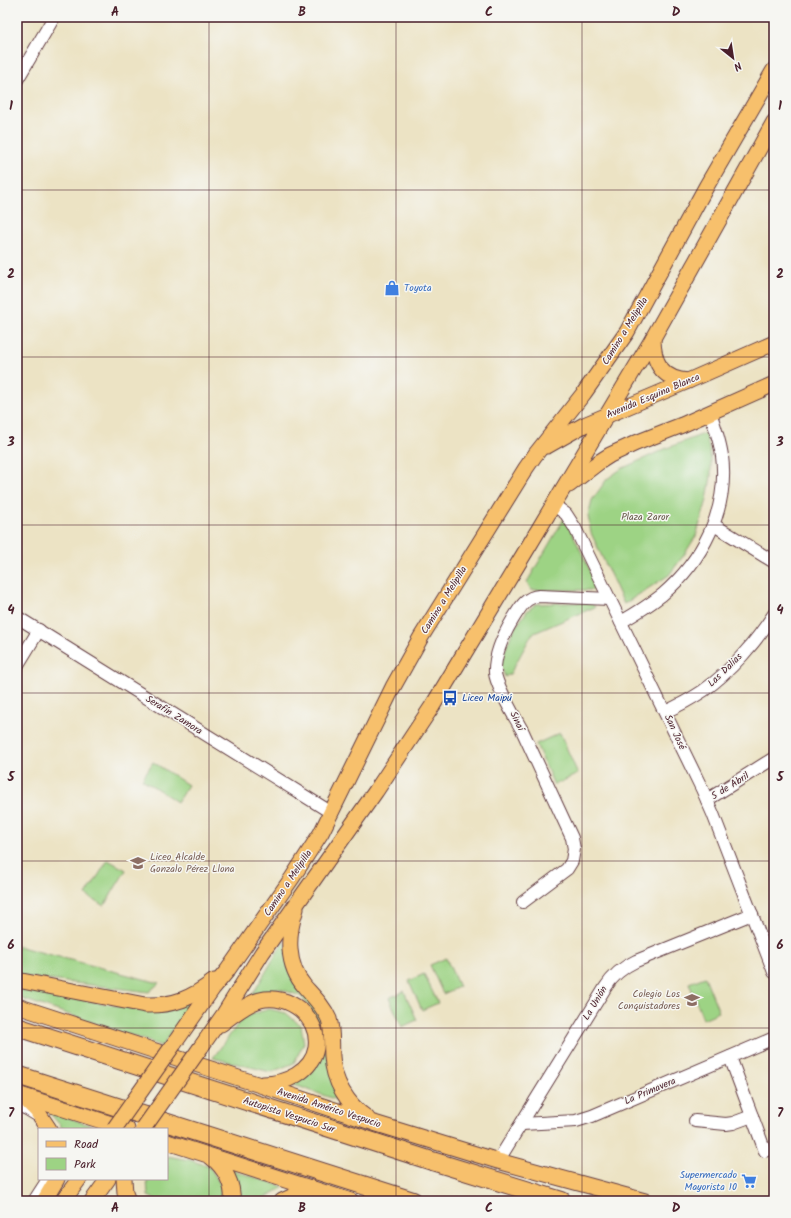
<svg xmlns="http://www.w3.org/2000/svg" width="791" height="1218" font-family="Kalam,sans-serif">
<style>
.green{fill:#9dd384;stroke:#747958}
.lines{fill:none;stroke-linecap:round;stroke-linejoin:round}
.minor-casing{stroke:#623c42;stroke-width:14}
.major-casing{stroke:#623c42;stroke-width:17}
.highway-casing{stroke:#623c42;stroke-width:20}
.minor{stroke:#fff;stroke-width:12}
.major{stroke:#f7c06c;stroke-width:15}
.highway{stroke:#f7c06c;stroke-width:18}
.major-bridge-casing{stroke:#623c42;stroke-width:17;stroke-linecap:butt}
.major-bridge{stroke:#f7c06c;stroke-width:15}
.grid{fill:none;stroke:#4a1f2b;stroke-width:1;stroke-opacity:0.55}
.labels{text-anchor:middle;dominant-baseline:central;stroke-width:3;stroke-linejoin:round;paint-order:stroke}
.shop-label{font-size:10px;fill:#366cbe;stroke:#f6f6f2;text-anchor:start}
.street-label{font-size:10px;fill:#4a1f2b;stroke:#f6f6f2}
.park-label{font-size:10px;fill:#635546;stroke:#f6f6f2}
.transit-label{font-size:10px;fill:#164399;stroke:#f6f6f2;text-anchor:start}
.education-label{font-size:10px;fill:#785e54;stroke:#f6f6f2;text-anchor:start}
.neatline{fill:none;stroke:#4a1f2b;stroke-width:1.5}
.grid-label{font-size:13px;text-anchor:middle;font-weight:bold;fill:#4a1f2b}
</style>
<rect width="100%" height="100%" fill="#f6f6f2"/>
<filter id="ink" filterUnits="userSpaceOnUse"><feTurbulence type="fractalNoise" baseFrequency=".025" numOctaves="2"/><feDisplacementMap in="SourceGraphic" scale="8" xChannelSelector="R" yChannelSelector="G"/><feConvolveMatrix kernelMatrix="1 2 1 2 8 2 1 2 1" color-interpolation-filters="sRGB"/></filter>
<filter id="wash" filterUnits="userSpaceOnUse"><feTurbulence type="fractalNoise" baseFrequency=".012" numOctaves="4" result="noise"/><feDisplacementMap in="SourceGraphic" scale="16" xChannelSelector="R" yChannelSelector="G"/><feGaussianBlur stdDeviation="0.9" result="paint"/><feColorMatrix in="noise" values="0 0 0 0 0 0 0 0 0 0 0 0 0 0 0 0 0 1.4 0 .05"/><feComposite in="paint" operator="in"/></filter>
<g filter="url(#wash)">
<rect width="100%" height="100%" fill="#ece3c4"/>
<g class="green">
<path d="M 706,433 L 711,460 L 711,476 L 707,500 L 696,536 L 684,555 L 669,575 L 624,604 L 591,533 L 588,516 L 592,500 L 607,479 L 621,469 L 667,448 Z"/>
<path d="M 565,517 L 599,590 L 531,590 L 527,582 Z"/>
<path d="M 591,602 L 595,607 L 532,634 L 510,674 L 505,677 L 500,664 L 512,633 L 527,611 L 536,604 Z"/>
<path d="M 560,733 L 578,774 L 554,785 L 536,744 Z"/>
<path d="M 153,762 L 188,785 L 177,802 L 142,779 Z"/>
<path d="M 108,860 L 126,870 L 104,906 L 86,895 Z"/>
<path d="M 284,941 L 322,1017 L 345,1103 L 292,1084 L 321,1034 L 311,1009 L 301,996 L 277,988 L 251,997 Z"/>
<path d="M 17,946 L 159,983 L 149,992 L 17,976 Z"/>
<path d="M 446,958 L 459,987 L 443,994 L 430,965 Z"/>
<path d="M 424,974 L 438,1003 L 422,1010 L 409,981 Z"/>
<path d="M 705,977 L 719,1012 L 703,1019 L 689,983 Z"/>
<path d="M 17,988 L 135,1009 L 191,1002 L 162,1046 L 17,997 Z"/>
<path d="M 404,991 L 417,1020 L 402,1027 L 389,998 Z"/>
<path d="M 269,1009 L 286,1013 L 301,1026 L 304,1043 L 294,1063 L 271,1072 L 213,1058 L 243,1017 Z"/>
<path d="M 47,1110 L 100,1129 L 62,1129 L 61,1126 Z"/>
<path d="M 167,1156 L 190,1160 L 210,1167 L 221,1186 L 221,1201 L 159,1201 L 148,1196 L 147,1179 L 167,1179 Z"/>
<path d="M 229,1169 L 284,1187 L 259,1201 L 237,1201 Z"/>
</g>
</g>
<g filter="url(#ink)">
<g class="lines">
<g class="minor-casing">
<g id="minor">
<path d="M 17,80 L 54,17"/>
<path d="M 554,505 L 566,514 L 575,528 L 702,789 L 713,814 L 774,972"/>
<path d="M 714,525 L 774,562"/>
<path d="M 17,617 L 332,813"/>
<path d="M 621,622 C 635,614 649,605 662,595 C 702,561 729,510 722,456 C 720,441 715,427 710,412"/>
<path d="M 17,666 L 39,630"/>
<path d="M 665,712 C 678,706 691,699 703,691 C 730,672 756,642 774,614"/>
<path d="M 707,800 L 774,758"/>
<path d="M 523,902 L 567,869 L 572,861 L 574,849 L 572,838 C 555,802 539,766 522,730 C 515,718 496,684 495,673 C 494,654 504,634 513,619 C 520,608 525,597 539,596 L 610,599"/>
<path d="M 730,1057 L 765,1151"/>
<path d="M 17,1105 L 27,1109 L 37,1115"/>
<path d="M 695,1121 L 726,1124 L 733,1123 L 752,1116"/>
<path d="M 522,1124 L 576,1121 L 592,1116 L 774,1038"/>
<path d="M 498,1161 L 605,988 C 613,975 623,967 636,961 L 752,914"/>
<path d="M 34,1201 L 45,1184 L 47,1179"/>
</g>
</g>
<g class="major-casing">
<g id="major">
<path d="M 653,338 C 653,363 662,379 688,381"/>
<path d="M 547,446 L 584,425 L 688,381 L 774,343"/>
<path d="M 569,485 L 599,462 L 610,455 L 636,443 L 682,425 L 774,384"/>
<path d="M 296,909 C 287,935 286,965 305,987 C 314,997 324,1007 329,1019 C 333,1032 331,1043 332,1056 C 333,1081 347,1104 367,1118"/>
<path d="M 17,980 L 145,1005 C 174,1006 192,998 214,981"/>
<path d="M 17,1006 L 257,1084 L 374,1123 L 498,1161 L 645,1201"/>
<path d="M 221,1024 C 233,1015 246,1004 260,1000 C 289,993 320,1017 316,1048 C 312,1072 285,1084 263,1084"/>
<path d="M 174,1044 L 213,988 L 227,971 L 292,878 L 321,833 L 393,687 L 421,637 L 526,468 L 535,455 L 584,393 L 627,332 L 706,187 L 774,70"/>
<path d="M 201,1047 L 224,1014 L 262,953 L 376,791 L 433,705 L 527,549 L 653,338 L 774,122"/>
<path d="M 17,1094 L 127,1129"/>
<path d="M 23,1097 L 37,1111 L 49,1129"/>
<path d="M 167,1142 L 351,1201"/>
<path d="M 211,1157 C 224,1167 234,1184 232,1201"/>
<path d="M 124,1179 L 125,1193 L 128,1201"/>
<path d="M 44,1201 L 57,1179"/>
<path d="M 63,1201 L 79,1179"/>
<path d="M 92,1201 L 108,1179"/>
<path d="M 282,1201 L 311,1188"/>
</g>
</g>
<g class="highway-casing">
<g id="highway">
<path d="M 17,1027 L 432,1161 L 562,1201"/>
<path d="M 17,1075 L 413,1201"/>
</g>
</g>
<use href="#minor" class="minor"/>
<use href="#major" class="major"/>
<use href="#highway" class="highway"/>
<g class="major-bridge-casing">
<g id="major-bridge">
<path d="M 114,1129 L 174,1044"/>
<path d="M 143,1129 L 201,1047"/>
</g>
</g>
<use href="#major-bridge" class="major-bridge"/>
</g>
</g>
<path class="grid" d="M 209,17 L 209,1201M 396,17 L 396,1201M 582,17 L 582,1201M 17,190 L 774,190M 17,357 L 774,357M 17,525 L 774,525M 17,693 L 774,693M 17,861 L 774,861M 17,1028 L 774,1028"/>
<defs>
<g id="shop-bare" transform="scale(1.2)"><path d="M-5-2.5h2.3a2.7 3.5 0 0 1 5.4 0H5L5.5 6h-11ZM-1.5-2.5h3a1.5 2.3 0 0 0-3 0Z" fill="#3f7fe0" stroke="#f6f6f2" stroke-width="2.5" paint-order="stroke"/></g>
<g id="bus-bare" transform="scale(1.2)"><path d="M-5-6H5V4H4V6H2V4H-2V6H-4V4H-5ZM-3.5-4V0h7V-4ZM-3.5 1.2v1.5H-2V1.2ZM2 1.2v1.5H3.5V1.2Z" fill="#1a4fb4" stroke="#f6f6f2" stroke-width="2.5" paint-order="stroke"/></g>
<g id="school-bare" transform="scale(1.2)"><path d="M0-5L7-2L0 1L-7-2ZM-4 1L0 2.5L4 1V4Q0 6-4 4Z" fill="#8d6e63" stroke="#f6f6f2" stroke-width="2.5" paint-order="stroke"/></g>
<g id="supermarket-bare" transform="scale(1.2)"><path d="M-6-5.5h2.5l.6 2H6L4.5 2H-2.5L-4.4-4H-6ZM-1.5 3.2a1.3 1.3 0 1 0 .1 0ZM3 3.2a1.3 1.3 0 1 0 .1 0Z" fill="#3f7fe0" stroke="#f6f6f2" stroke-width="2.5" paint-order="stroke"/></g>
</defs>
<g fill-rule="evenodd">
<use href="#shop-bare" x="392" y="288"/>
<use href="#bus-bare" x="450" y="698"/>
<use href="#school-bare" x="138" y="863"/>
<use href="#school-bare" x="692" y="1000"/>
<use href="#supermarket-bare" x="749" y="1181"/>
</g>
<g class="labels">
<g class="shop-label">
<text x="404" y="288">Toyota</text>
<text x="737" y="1175" text-anchor="end">Supermercado<tspan x="737" dy="12">Mayorista 10</tspan></text>
</g>
<g class="street-label">
<text transform="translate(625 331) rotate(-58)">Camino a Melipilla</text>
<text transform="translate(653 396) rotate(-23)">Avenida Esquina Blanca</text>
<text transform="translate(444 600) rotate(-58)">Camino a Melipilla</text>
<text transform="translate(725 670) rotate(-44)">Las Dalias</text>
<text transform="translate(174 715) rotate(32)">Serafín Zamora</text>
<text transform="translate(517 721) rotate(64)">Sinaí</text>
<text transform="translate(675 732) rotate(65)">San José</text>
<text transform="translate(730 786) rotate(-32)">5 de Abril</text>
<text transform="translate(288 883) rotate(-56)">Camino a Melipilla</text>
<text transform="translate(595 1003) rotate(-59)">La Unión</text>
<text transform="translate(650 1091) rotate(-23)">La Primavera</text>
<text transform="translate(329 1108) rotate(18)">Avenida Américo Vespucio</text>
<text transform="translate(289 1115) rotate(18)">Autopista Vespucio Sur</text>
</g>
<g class="park-label">
<text x="645" y="517">Plaza Zaror</text>
</g>
<g class="transit-label">
<text x="462" y="698">Liceo Maipú</text>
</g>
<g class="education-label">
<text x="150" y="857">Liceo Alcalde<tspan x="150" dy="12">Gonzalo Pérez Llona</tspan></text>
<text x="680" y="994" text-anchor="end">Colegio Los<tspan x="680" dy="12">Conquistadores</tspan></text>
</g>
</g>
<rect width="791" height="1218" fill="none" stroke="#f6f6f2" stroke-width="44"/>
<rect x="38" y="1128" width="130" height="52" fill="#f6f6f2" stroke="#b1a0a2"/>
<rect x="46" y="1141" width="20" height="6" fill="#f7c06c" stroke="#b1a0a2"/>
<text x="74" y="1148" font-size="12" fill="#4a1f2b">Road</text>
<rect x="46" y="1158" width="20" height="12" fill="#9dd384" stroke="#b1a0a2"/>
<text x="74" y="1168" font-size="12" fill="#4a1f2b">Park</text>
<g transform="translate(733 58) rotate(150)" stroke="#f6f6f2" stroke-width="3" paint-order="stroke">
<path d="M0-3L7 15L0 10L-7 15Z" fill="#4a1f2b"/>
<text y="-6" font-size="11" font-weight="bold" text-anchor="middle" fill="#4a1f2b">N</text>
</g>
<rect x="22" y="22" width="747" height="1174" class="neatline"/>
<g class="grid-label">
<text x="115" y="16">A</text>
<text x="302" y="16">B</text>
<text x="489" y="16">C</text>
<text x="676" y="16">D</text>
<text x="11" y="110">1</text>
<text x="780" y="110">1</text>
<text x="11" y="278">2</text>
<text x="780" y="278">2</text>
<text x="11" y="446">3</text>
<text x="780" y="446">3</text>
<text x="11" y="614">4</text>
<text x="780" y="614">4</text>
<text x="11" y="781">5</text>
<text x="780" y="781">5</text>
<text x="11" y="949">6</text>
<text x="780" y="949">6</text>
<text x="11" y="1117">7</text>
<text x="780" y="1117">7</text>
<text x="115" y="1212">A</text>
<text x="302" y="1212">B</text>
<text x="489" y="1212">C</text>
<text x="676" y="1212">D</text>
</g>
</svg>
